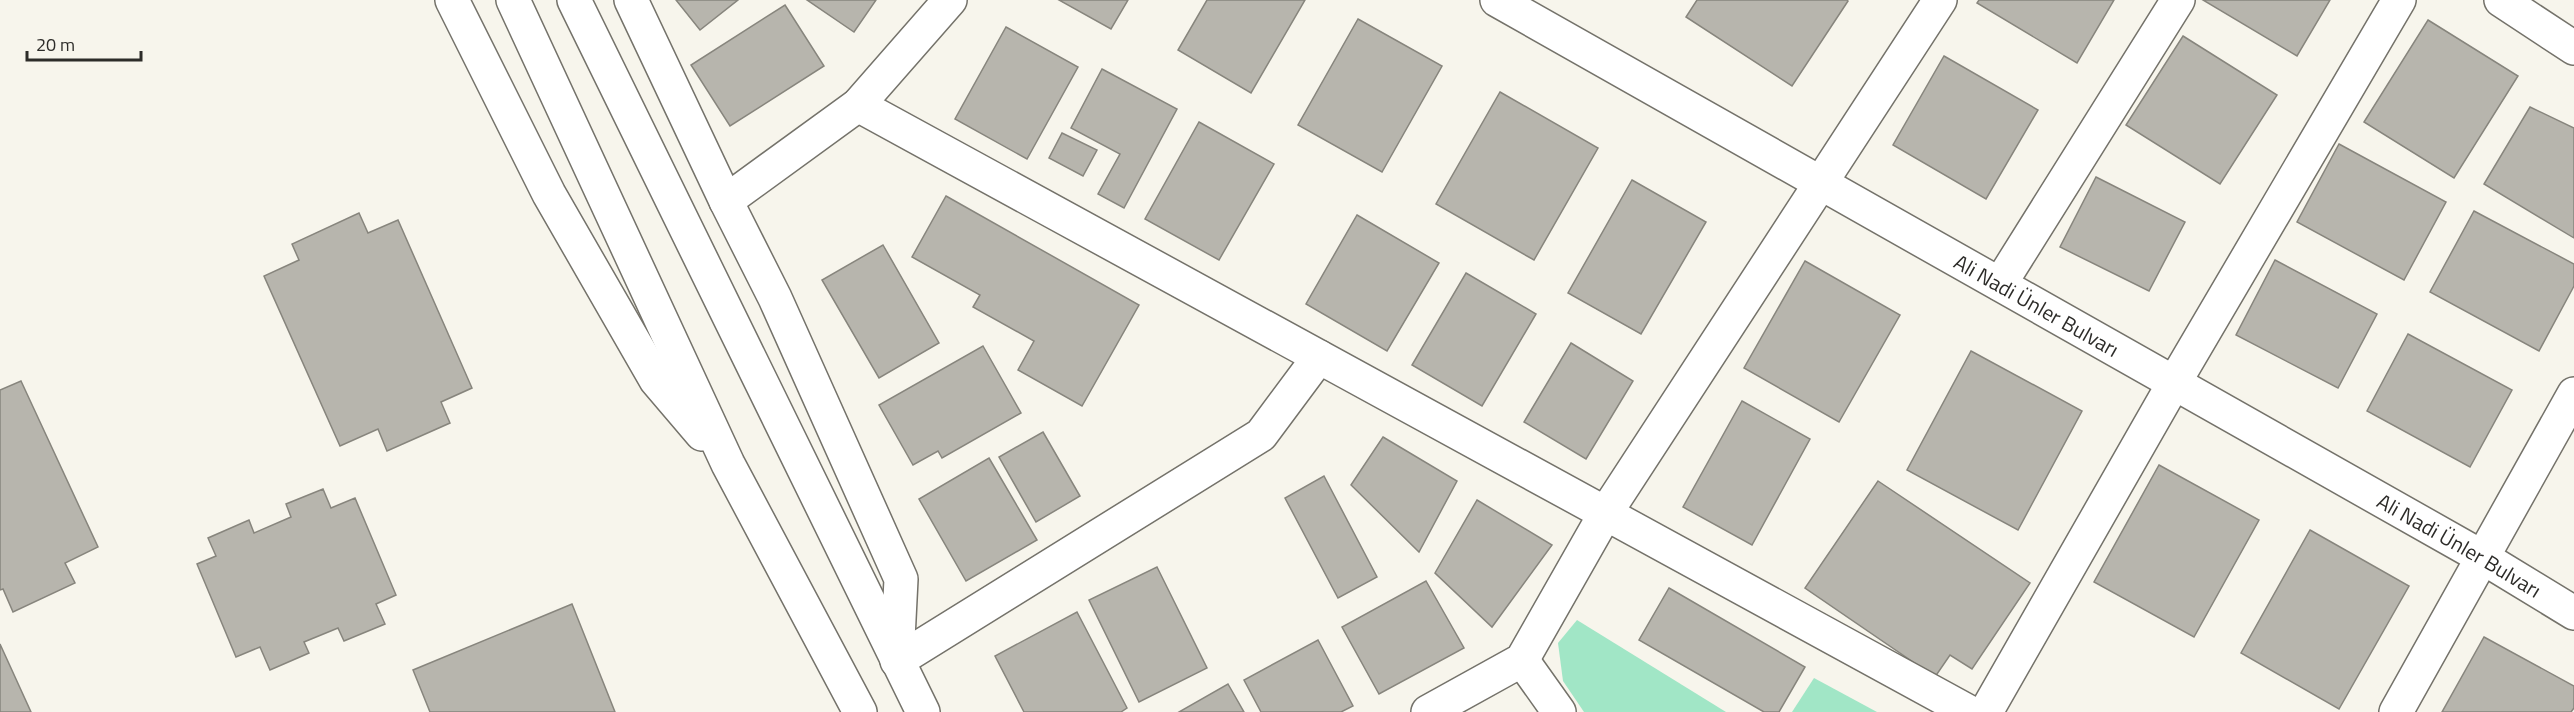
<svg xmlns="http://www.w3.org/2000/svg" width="2574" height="712" font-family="'Titillium Web',sans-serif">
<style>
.green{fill:#a1e6c6}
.building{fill:#b7b5ad;stroke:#87857d;stroke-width:1.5}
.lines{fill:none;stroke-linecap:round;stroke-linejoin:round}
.minor-casing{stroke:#74726a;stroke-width:36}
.tertiary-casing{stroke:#74726a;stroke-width:36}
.primary-casing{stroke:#74726a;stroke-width:36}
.minor{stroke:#fff;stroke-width:33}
.tertiary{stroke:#fff;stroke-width:33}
.primary{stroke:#fff;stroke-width:33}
.labels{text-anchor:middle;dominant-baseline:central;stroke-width:4.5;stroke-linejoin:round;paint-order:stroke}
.street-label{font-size:21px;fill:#2d2c29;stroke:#f7f5ec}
</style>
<rect width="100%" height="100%" fill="#f7f5ec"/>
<g class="green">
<path d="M 1577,620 L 1726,712 L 1584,712 L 1563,681 L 1558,643 Z"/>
<path d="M 1814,678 L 1877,712 L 1792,712 Z"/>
</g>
<g class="building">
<path d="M 676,0 L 738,0 L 700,30 Z"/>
<path d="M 807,0 L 876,0 L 854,32 Z"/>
<path d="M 1059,0 L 1128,0 L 1111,29 Z"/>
<path d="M 1207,0 L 1305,0 L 1251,93 L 1178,50 Z"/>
<path d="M 1697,0 L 1847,0 L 1848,1 L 1792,86 L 1686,17 Z"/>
<path d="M 1979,0 L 2114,0 L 2077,63 L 1977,3 Z"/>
<path d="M 2203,0 L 2330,0 L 2297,56 Z"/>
<path d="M 785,5 L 824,66 L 730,126 L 691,65 Z"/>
<path d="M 1358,19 L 1442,66 L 1382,172 L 1298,125 Z"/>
<path d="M 2428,20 L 2518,76 L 2454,178 L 2364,122 Z"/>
<path d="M 1006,27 L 1078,67 L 1027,159 L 955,119 Z"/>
<path d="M 2183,36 L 2277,95 L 2220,184 L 2126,125 Z"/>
<path d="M 1944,56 L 2038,110 L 1986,199 L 1893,145 Z"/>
<path d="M 1102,69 L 1177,109 L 1124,208 L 1098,194 L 1120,154 L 1071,128 Z"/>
<path d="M 1500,92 L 1598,148 L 1534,260 L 1436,204 Z"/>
<path d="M 2530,107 L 2574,128 L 2574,238 L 2484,184 Z"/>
<path d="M 1199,122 L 1274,164 L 1219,260 L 1145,219 Z"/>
<path d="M 1062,133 L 1097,150 L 1083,176 L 1049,158 Z"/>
<path d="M 2339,144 L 2446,202 L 2404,280 L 2297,222 Z"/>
<path d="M 2096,177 L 2185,222 L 2149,291 L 2060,247 Z"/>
<path d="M 1632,180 L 1706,222 L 1641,334 L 1568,293 Z"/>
<path d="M 946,196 L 1139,305 L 1082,406 L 1018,370 L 1034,341 L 973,307 L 980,295 L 912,257 Z"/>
<path d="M 2474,211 L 2574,264 L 2574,286 L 2539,351 L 2430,292 Z"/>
<path d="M 359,213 L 368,233 L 398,220 L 472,388 L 441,402 L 450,423 L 387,451 L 378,429 L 340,446 L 264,276 L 299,260 L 292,244 Z"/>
<path d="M 1357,215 L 1439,263 L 1387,351 L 1306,304 Z"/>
<path d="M 883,245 L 939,343 L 879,378 L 822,280 Z"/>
<path d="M 2275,260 L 2377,314 L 2338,388 L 2236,335 Z"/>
<path d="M 1805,261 L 1900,315 L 1839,422 L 1744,368 Z"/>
<path d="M 1466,273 L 1536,314 L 1482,406 L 1412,365 Z"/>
<path d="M 2408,334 L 2512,390 L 2470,467 L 2367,411 Z"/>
<path d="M 1571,343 L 1633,381 L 1586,459 L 1524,422 Z"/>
<path d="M 983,346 L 1021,413 L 942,458 L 938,451 L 913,465 L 879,405 Z"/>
<path d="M 1971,351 L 2082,411 L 2018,530 L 1907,470 Z"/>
<path d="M 21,381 L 98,547 L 65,563 L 75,583 L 13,612 L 3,589 L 0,590 L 0,390 Z"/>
<path d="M 1742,401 L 1810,439 L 1752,545 L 1683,507 Z"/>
<path d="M 1043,432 L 1080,496 L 1036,522 L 999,457 Z"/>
<path d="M 1383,437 L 1457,481 L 1419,552 L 1351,485 Z"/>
<path d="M 989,458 L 1037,540 L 966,581 L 919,499 Z"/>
<path d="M 2159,465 L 2259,520 L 2194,637 L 2094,582 Z"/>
<path d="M 1324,476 L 1377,577 L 1338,598 L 1285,498 Z"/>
<path d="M 1878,481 L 2030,583 L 1972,669 L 1950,655 L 1935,677 L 1805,588 Z"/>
<path d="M 323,489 L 331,508 L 355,498 L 396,595 L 376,604 L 385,624 L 344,641 L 338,628 L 304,642 L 309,653 L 270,670 L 260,647 L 236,657 L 197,564 L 216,556 L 208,538 L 249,520 L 254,533 L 291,517 L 286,504 Z"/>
<path d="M 1477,500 L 1552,545 L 1492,627 L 1435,573 Z"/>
<path d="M 2310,530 L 2409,586 L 2339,709 L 2241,653 Z"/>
<path d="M 1157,567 L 1207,668 L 1139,702 L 1089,600 Z"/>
<path d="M 1426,581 L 1464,648 L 1379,694 L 1342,627 Z"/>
<path d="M 1669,588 L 1805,667 L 1779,712 L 1764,712 L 1639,640 Z"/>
<path d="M 572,604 L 615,712 L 430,712 L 413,670 Z"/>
<path d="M 1077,612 L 1127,708 L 1121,712 L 1024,712 L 995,656 Z"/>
<path d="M 2484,637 L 2574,686 L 2574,708 L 2571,712 L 2442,712 Z"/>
<path d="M 1318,640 L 1353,706 L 1341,712 L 1261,712 L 1244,680 Z"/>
<path d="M 0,644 L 31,712 L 0,712 Z"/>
<path d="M 1228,684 L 1244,712 L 1179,712 Z"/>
</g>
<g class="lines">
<g class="minor-casing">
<g id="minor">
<path d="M 2501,0 L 2574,48"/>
<path d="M 858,105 L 1969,712"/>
<path d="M 2000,284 L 2178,0"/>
<path d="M 1522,660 L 1559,712"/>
<path d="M 897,661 L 1261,435 L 1319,357"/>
<path d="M 1428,712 L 1522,660 L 1605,514 L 1940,0"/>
<path d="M 1986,712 L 2174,383 L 2399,0"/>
<path d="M 2396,712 L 2574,394"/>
</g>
</g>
<g class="tertiary-casing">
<g id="tertiary">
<path id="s1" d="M 1497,0 L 2482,557 L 2574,613"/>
<path d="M 726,201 L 858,105 L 950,0"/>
</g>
</g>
<g class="primary-casing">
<g id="primary">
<path d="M 452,0 L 549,194 L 656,380 L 702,434"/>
<path d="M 513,0 L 728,464 L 860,712"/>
<path d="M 574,0 L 923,712"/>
<path d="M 631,0 L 726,201 L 775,298 L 901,579 L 897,659"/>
</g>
</g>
<use href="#minor" class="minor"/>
<use href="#tertiary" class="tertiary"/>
<use href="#primary" class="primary"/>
</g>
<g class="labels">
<g class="street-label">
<text stroke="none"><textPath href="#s1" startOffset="620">Ali Nadi Ünler Bulvarı</textPath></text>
<text stroke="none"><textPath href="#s1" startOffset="1106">Ali Nadi Ünler Bulvarı</textPath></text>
</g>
</g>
<path d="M27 51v9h114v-9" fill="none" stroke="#2d2c29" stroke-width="3"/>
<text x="36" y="51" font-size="18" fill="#2d2c29" stroke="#f7f5ec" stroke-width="4.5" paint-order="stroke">20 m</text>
</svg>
